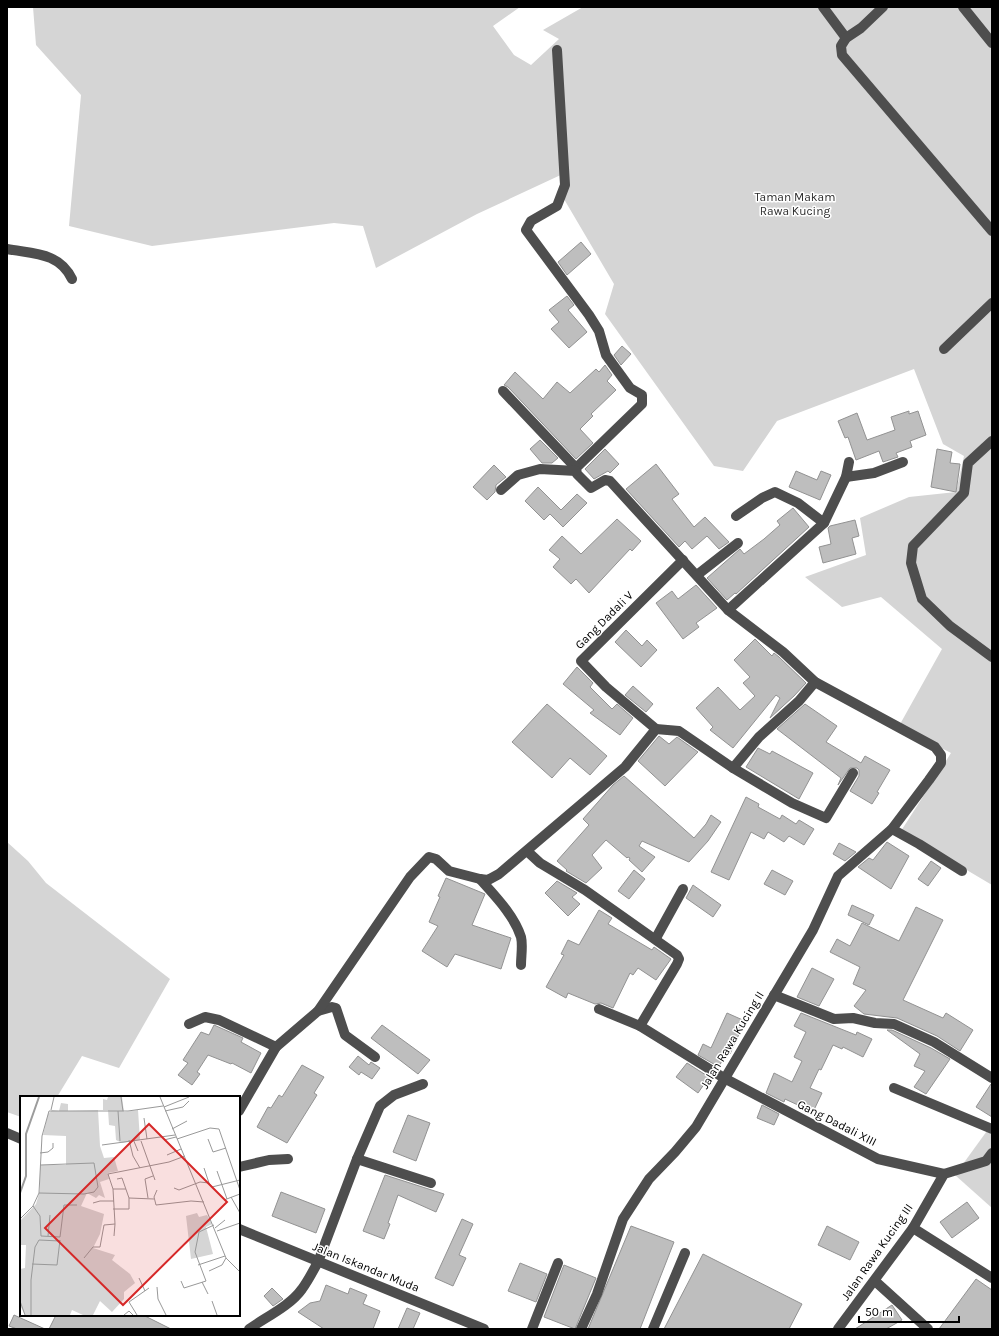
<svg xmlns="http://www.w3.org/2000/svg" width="999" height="1336" font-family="Karla,sans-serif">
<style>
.green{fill:#d5d5d5}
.building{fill:#bebebe;stroke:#929292}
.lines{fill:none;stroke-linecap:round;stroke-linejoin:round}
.minor{stroke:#4e4e4e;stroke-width:10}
.labels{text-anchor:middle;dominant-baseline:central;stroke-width:3;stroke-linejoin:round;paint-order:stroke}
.park-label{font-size:12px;fill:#2c2c2c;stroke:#fff}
.street-label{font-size:12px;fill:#000;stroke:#fff}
.inset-river{fill:none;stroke:#9c9c9c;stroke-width:2}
.inset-road{fill:none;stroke:#999;stroke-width:1}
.view{fill:#d62828;fill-opacity:0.15;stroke:#d62828;stroke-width:2}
.inset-edge{fill:none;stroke:#000;stroke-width:2}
</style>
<rect width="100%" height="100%" fill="#fff"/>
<g class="green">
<path d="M 33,7 L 520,7 L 493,26 L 514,55 L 531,65 L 559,39 L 543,30 L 583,7 L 992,7 L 992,885 L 901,831 L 951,753 L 899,726 L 942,649 L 881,597 L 842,607 L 805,577 L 866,555 L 860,518 L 909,497 L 956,492 L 964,456 L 943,444 L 914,369 L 777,421 L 743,471 L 714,466 L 605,314 L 614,284 L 561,194 L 565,173 L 477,214 L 376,268 L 363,226 L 334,223 L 152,246 L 69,226 L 81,95 L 36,45 Z"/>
<path d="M 7,842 L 28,861 L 46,883 L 170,979 L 119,1068 L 82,1056 L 57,1097 L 21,1097 L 21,1117 L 7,1112 Z"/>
<path d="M 992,1124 L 992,1208 L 955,1175 Z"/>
</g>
<g class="building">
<path d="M 581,242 L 591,254 L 567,275 L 558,262 Z"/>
<path d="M 567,296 L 574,305 L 568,310 L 587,332 L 569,348 L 551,329 L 559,322 L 549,310 Z"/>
<path d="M 622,346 L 631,354 L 621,365 L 614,355 Z"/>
<path d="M 605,365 L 612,375 L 607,381 L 616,390 L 591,414 L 593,416 L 580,429 L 593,443 L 576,459 L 508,387 L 504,385 L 515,372 L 543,399 L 557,382 L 570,393 L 596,369 L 599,372 Z"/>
<path d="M 909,411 L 909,414 L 918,411 L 926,435 L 910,441 L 912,447 L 896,453 L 898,457 L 883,462 L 879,451 L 856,460 L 848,437 L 845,438 L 838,421 L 857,413 L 867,440 L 895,430 L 891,417 Z"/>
<path d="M 540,440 L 558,458 L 552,463 L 542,463 L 530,449 Z"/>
<path d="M 605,449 L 619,464 L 610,473 L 608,471 L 594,479 L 585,469 Z"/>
<path d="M 937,449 L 952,452 L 950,463 L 960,464 L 956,492 L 931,487 Z"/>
<path d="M 656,464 L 679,494 L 672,499 L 694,527 L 705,517 L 729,542 L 719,549 L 707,536 L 692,549 L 685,541 L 679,547 L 626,489 Z"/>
<path d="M 494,465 L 506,477 L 496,485 L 495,492 L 487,500 L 473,487 Z"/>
<path d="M 796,471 L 817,480 L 821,471 L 831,475 L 820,500 L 789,487 Z"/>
<path d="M 538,487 L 561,510 L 577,494 L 587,503 L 563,527 L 550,514 L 544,520 L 525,501 Z"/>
<path d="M 793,508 L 809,527 L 736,594 L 735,593 L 727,600 L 707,578 L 740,549 L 744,554 L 764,539 L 780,525 L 777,521 Z"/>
<path d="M 617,519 L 641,541 L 632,551 L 630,549 L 589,593 L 576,579 L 571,584 L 553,567 L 560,559 L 549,550 L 562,536 L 581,554 Z"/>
<path d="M 855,520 L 859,536 L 852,538 L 856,554 L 823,563 L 819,547 L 831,544 L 828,528 L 830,526 Z"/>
<path d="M 696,585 L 717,608 L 696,623 L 699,627 L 683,639 L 656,603 L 672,591 L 678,599 Z"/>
<path d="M 626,630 L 642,646 L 647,640 L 657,650 L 641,667 L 615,642 Z"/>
<path d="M 755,639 L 772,656 L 774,653 L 779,657 L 806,683 L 794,696 L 770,718 L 780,698 L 776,695 L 733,748 L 710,730 L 713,727 L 696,708 L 718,687 L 740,710 L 755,696 L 743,683 L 750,677 L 734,660 Z"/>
<path d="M 577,667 L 593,683 L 590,687 L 612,709 L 617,704 L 633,718 L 620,735 L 590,713 L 594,710 L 563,684 Z"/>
<path d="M 633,686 L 653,704 L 646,712 L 625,695 Z"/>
<path d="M 547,704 L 607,756 L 590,775 L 570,758 L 552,778 L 512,742 Z"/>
<path d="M 805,704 L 837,726 L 826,742 L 861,763 L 865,756 L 890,770 L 877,792 L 879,793 L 872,804 L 850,791 L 859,776 L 859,770 L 857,768 L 850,768 L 838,785 L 841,778 L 777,729 Z"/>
<path d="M 659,736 L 669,744 L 677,737 L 698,752 L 665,786 L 638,761 Z"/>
<path d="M 758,748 L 770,754 L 772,751 L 813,773 L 799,799 L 746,767 Z"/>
<path d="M 624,776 L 694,838 L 706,824 L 711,815 L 721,822 L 708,841 L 689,862 L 642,841 L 639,846 L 655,857 L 642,872 L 629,860 L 630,858 L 628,857 L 627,858 L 606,840 L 592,855 L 602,868 L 586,883 L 566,871 L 567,870 L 557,861 L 589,825 L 583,819 L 613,785 Z"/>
<path d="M 746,797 L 759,804 L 758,807 L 780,819 L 782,815 L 796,824 L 799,820 L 814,829 L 804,845 L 789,836 L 784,842 L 768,832 L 764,839 L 751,832 L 729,880 L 711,872 Z"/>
<path d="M 887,842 L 909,856 L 891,889 L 858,867 L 869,858 L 873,860 Z"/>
<path d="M 839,843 L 856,852 L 845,861 L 833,854 Z"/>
<path d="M 931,861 L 941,868 L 928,886 L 918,879 Z"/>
<path d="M 634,870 L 645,879 L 629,899 L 618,891 Z"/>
<path d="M 772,870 L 793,881 L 785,895 L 764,884 Z"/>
<path d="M 446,878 L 485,894 L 472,925 L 511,938 L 501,969 L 455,954 L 447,967 L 422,951 L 438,926 L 429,922 L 440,897 L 438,896 Z"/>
<path d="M 557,881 L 577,893 L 572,897 L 580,904 L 568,916 L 545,893 Z"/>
<path d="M 693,885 L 721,905 L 713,917 L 686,898 Z"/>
<path d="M 852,905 L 874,915 L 869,925 L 848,915 Z"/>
<path d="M 916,907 L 943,920 L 903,1000 L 943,1018 L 946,1013 L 973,1030 L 960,1051 L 937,1036 L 897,1018 L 864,1014 L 854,1006 L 866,990 L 853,984 L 860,967 L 830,952 L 837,939 L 850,946 L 862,923 L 899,941 Z"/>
<path d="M 599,910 L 612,918 L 608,924 L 652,950 L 654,947 L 671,959 L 656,980 L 638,968 L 633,975 L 630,973 L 613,1008 L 601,1003 L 595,1004 L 568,993 L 566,998 L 546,987 L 564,955 L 561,954 L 568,940 L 579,945 Z"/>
<path d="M 812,968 L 834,979 L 819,1006 L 797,997 Z"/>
<path d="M 727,1013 L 745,1021 L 730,1054 L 726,1052 L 719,1067 L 698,1055 L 703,1044 L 711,1048 Z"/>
<path d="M 801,1013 L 856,1035 L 857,1032 L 872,1039 L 863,1057 L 843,1047 L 842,1049 L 833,1045 L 821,1070 L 819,1069 L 810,1088 L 822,1093 L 813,1112 L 785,1099 L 784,1102 L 766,1093 L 774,1073 L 792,1082 L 802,1061 L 794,1057 L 806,1032 L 794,1026 Z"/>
<path d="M 214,1025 L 243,1038 L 241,1042 L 261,1053 L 251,1073 L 232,1063 L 231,1064 L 208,1055 L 197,1072 L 200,1074 L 192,1085 L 178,1075 L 188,1063 L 183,1060 L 201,1032 L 209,1035 Z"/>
<path d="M 382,1025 L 430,1060 L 418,1074 L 371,1038 Z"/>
<path d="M 887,1030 L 892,1030 L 931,1048 L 950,1059 L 926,1094 L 914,1087 L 925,1071 L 914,1066 L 920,1054 Z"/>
<path d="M 358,1056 L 369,1065 L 371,1062 L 380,1068 L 372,1079 L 361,1072 L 359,1075 L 349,1067 Z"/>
<path d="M 687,1063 L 709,1077 L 698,1093 L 676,1077 Z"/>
<path d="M 302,1065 L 324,1077 L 314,1093 L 317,1095 L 287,1143 L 257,1127 L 268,1107 L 271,1108 L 279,1095 L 282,1097 Z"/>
<path d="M 991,1084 L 992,1084 L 992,1117 L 976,1107 Z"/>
<path d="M 762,1105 L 779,1114 L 774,1125 L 757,1118 Z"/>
<path d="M 408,1115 L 430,1123 L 416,1161 L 393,1152 Z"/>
<path d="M 385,1175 L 444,1194 L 436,1212 L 398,1195 L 388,1223 L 390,1224 L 384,1239 L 363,1231 Z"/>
<path d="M 281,1192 L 325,1209 L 316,1233 L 272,1216 Z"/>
<path d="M 967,1202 L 979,1218 L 952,1238 L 940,1222 Z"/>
<path d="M 462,1219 L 473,1224 L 459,1255 L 466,1258 L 453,1286 L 435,1278 Z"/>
<path d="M 631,1226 L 674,1242 L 640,1329 L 588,1329 Z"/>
<path d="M 827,1226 L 859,1242 L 850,1260 L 818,1245 Z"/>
<path d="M 703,1254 L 802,1304 L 789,1329 L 664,1329 Z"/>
<path d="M 520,1263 L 547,1274 L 536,1302 L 508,1291 Z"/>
<path d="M 564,1265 L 596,1278 L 575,1329 L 544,1317 Z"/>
<path d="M 976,1279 L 992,1290 L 992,1329 L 939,1329 Z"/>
<path d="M 326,1285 L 348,1294 L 350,1288 L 367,1295 L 363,1304 L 380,1311 L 373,1329 L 324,1329 L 298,1312 L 310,1303 L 320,1301 Z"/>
<path d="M 272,1288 L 283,1299 L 273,1306 L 264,1296 Z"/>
<path d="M 892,1305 L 902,1320 L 886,1329 L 855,1329 Z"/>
<path d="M 407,1308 L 420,1313 L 413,1329 L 398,1329 Z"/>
<path d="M 14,1315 L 45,1329 L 17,1329 L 9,1326 Z"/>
<path d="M 56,1315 L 143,1315 L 171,1329 L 49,1329 Z"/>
</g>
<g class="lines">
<g class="minor">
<path d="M 823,7 L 846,38"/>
<path d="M 883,7 L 861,28 L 846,38 L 841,46 L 842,55 L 992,231"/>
<path d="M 963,7 L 992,43"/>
<path d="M 557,50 L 565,185 L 557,206 L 531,221 L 526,230 L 589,315 L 599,331 L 606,355 L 630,388 L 642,395 L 642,404 L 576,468 L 577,474 L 591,488 L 605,480 L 610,481 L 728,610 L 783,652 L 815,682 L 935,747 L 941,755 L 941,763 L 929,780 L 892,829 L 838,876 L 813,930 L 696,1127 L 675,1152 L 649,1179 L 623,1219 L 597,1294 L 581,1329"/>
<path d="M 7,249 C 33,254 59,252 72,279"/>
<path d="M 944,349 L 992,303"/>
<path d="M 503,391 L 576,468"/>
<path d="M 992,441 L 968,463 L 964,493 L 913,546 L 911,563 L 922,599 L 950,626 L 992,657"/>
<path d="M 846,477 L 874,473 L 903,462"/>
<path d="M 501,490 L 518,475 L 540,469 L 576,471"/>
<path d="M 736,516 L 762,498 L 775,492 L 798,503 L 824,523"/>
<path d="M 697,575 L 738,543"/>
<path d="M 728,610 L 824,523 L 846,477 L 849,462"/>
<path d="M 656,729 L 606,687 L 581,661 L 683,560"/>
<path d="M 733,768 L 759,737 L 799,701 L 815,682"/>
<path d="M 892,829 L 919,844 L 962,871"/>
<path d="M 527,851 L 540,863 L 585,890 L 677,955 L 679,959 L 677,964 L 640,1026"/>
<path d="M 480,879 C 495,896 514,915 521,937 C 523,945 521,956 521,965"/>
<path d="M 656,938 L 683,889"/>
<path d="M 774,995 L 834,1019 L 853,1018 L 875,1023 L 894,1024 L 934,1042 L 992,1078"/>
<path d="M 599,1009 L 640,1026 L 724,1078 L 878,1159 L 944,1174"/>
<path d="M 318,1011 L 332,1007 L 336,1008 L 345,1035 L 375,1057"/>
<path d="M 189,1024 L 205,1017 L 219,1020 L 276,1047"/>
<path d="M 894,1088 L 992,1129"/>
<path d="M 239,1111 L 276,1047 L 318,1011 L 410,877 L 429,857 L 436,859 L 449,871 L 480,879 L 488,880 L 499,874 L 625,767 L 656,729 L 679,731 L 733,768 L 792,803 L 826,818 L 853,773"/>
<path d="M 7,1133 L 21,1139"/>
<path d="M 357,1159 L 431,1183"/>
<path d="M 239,1167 L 269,1160 L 288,1159"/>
<path d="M 913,1228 L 992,1278"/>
<path d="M 239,1229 L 484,1329"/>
<path d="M 875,1281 L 928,1329"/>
<path d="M 249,1329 C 266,1317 290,1306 302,1289 C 308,1281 313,1271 318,1262 L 357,1159 L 380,1106 L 394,1095 L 423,1084"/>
<path d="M 532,1329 L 558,1263"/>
<path d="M 653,1329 L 685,1253"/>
<path d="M 838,1329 L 913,1228 L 944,1174 L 986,1161 L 992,1153"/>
</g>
</g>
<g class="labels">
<g class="park-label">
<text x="795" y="197">Taman Makam<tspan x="795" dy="14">Rawa Kucing</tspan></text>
</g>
<g class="street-label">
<text transform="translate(604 620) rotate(-45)">Gang Dadali V</text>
<text transform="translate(732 1040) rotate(-59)">Jalan Rawa Kucing II</text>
<text transform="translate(837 1123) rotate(27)">Gang Dadali XIII</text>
<text transform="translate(877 1252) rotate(-55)">Jalan Rawa Kucing III</text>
<text transform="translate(366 1267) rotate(22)">Jalan Iskandar Muda</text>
</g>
</g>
<g transform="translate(20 1096)">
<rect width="220" height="220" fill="#fff"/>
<path d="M 88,1 L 102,1 L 104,16 L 118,14 L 120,44 L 102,47 L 96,44 L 95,30 L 89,29 L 88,14 L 83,14 L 83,3 L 87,4 ZM 41,7 L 48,8 L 48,15 L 78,14 L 80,50 L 84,62 L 94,61 L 98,75 L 88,77 L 89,83 L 80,86 L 85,102 L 79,99 L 76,102 L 67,97 L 61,110 L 84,118 L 80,138 L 73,152 L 95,159 L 92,164 L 110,178 L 115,187 L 104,196 L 104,203 L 92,216 L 80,205 L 73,219 L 63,219 L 52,214 L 50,219 L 5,219 L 0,209 L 0,173 L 5,172 L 6,149 L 0,149 L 0,125 L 16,108 L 20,94 L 20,69 L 46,69 L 46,40 L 23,39 L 28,18 L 32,14 L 39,15 ZM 177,117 L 179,121 L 187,119 L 192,128 L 186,131 L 193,158 L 171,163 L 166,120 Z" fill="#d5d5d5"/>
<path class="inset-river" d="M 0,97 L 6,80 L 6,38 L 19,1"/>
<path class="inset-road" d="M 101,1 L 103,15M 140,1 L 206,162 L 220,176M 144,11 L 169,1M 31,14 L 34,1M 98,15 L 100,45M 145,15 L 163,11 L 169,5M 124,22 L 127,43M 152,33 L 167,25M 113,43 L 118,55M 157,43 L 190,32 L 199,33 L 220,94M 188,43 L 193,56 L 206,52M 109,44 L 113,60 L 120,72M 144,44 L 156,41M 121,45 L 135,84M 82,49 L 155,39M 20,57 L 28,56 L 33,52 L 33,47M 147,59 L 161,53M 184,72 L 189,87M 197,75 L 207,103M 97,83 L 102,82 L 109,102 L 134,103M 154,92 L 159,94 L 180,86 L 189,87 L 192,91 L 220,84M 93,93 L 106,93M 137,94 L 134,101 L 136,109 L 171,105 L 184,106M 19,97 L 64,98 L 74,96 L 78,91 L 74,67 L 20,69M 211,101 L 220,117M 128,102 L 125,83 L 133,80M 204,104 L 220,98M 73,107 L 80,105 L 94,105M 13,110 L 20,120 L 21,140 L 40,141 L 44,109 L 57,109M 93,113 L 109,113 L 109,102M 0,123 L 13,110 L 19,97 L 22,40 L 29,15 L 108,15 L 143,10M 195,132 L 205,124M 197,135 L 220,127M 28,140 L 30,119M 94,140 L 95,128M 64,162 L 73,151 L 80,151 L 84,129 L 95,128 L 93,93 L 88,78 L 149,66 L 165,60M 12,168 L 37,169 L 40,144M 178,169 L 205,160M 189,175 L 202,169 L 206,162M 119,182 L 125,195M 161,185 L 164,192 L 186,185 L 175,156 L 179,136 L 194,129M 182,186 L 188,198M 137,191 L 138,203 L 146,219M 0,205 L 5,219M 192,205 L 197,219M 11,219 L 11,184 L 15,151 L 19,144 L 40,145M 104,219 L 109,215 L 113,219M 117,219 L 109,206 L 129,192"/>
<path class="view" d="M 129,28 L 207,106 L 103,209 L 25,132 Z"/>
<rect width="220" height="220" class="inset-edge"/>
</g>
<rect width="999" height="1336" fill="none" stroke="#000000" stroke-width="16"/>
<path d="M859 1316v6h100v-6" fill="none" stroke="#000000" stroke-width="2"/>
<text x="865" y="1316" font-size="12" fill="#000000" stroke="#ffffff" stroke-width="3" paint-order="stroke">50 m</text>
</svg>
